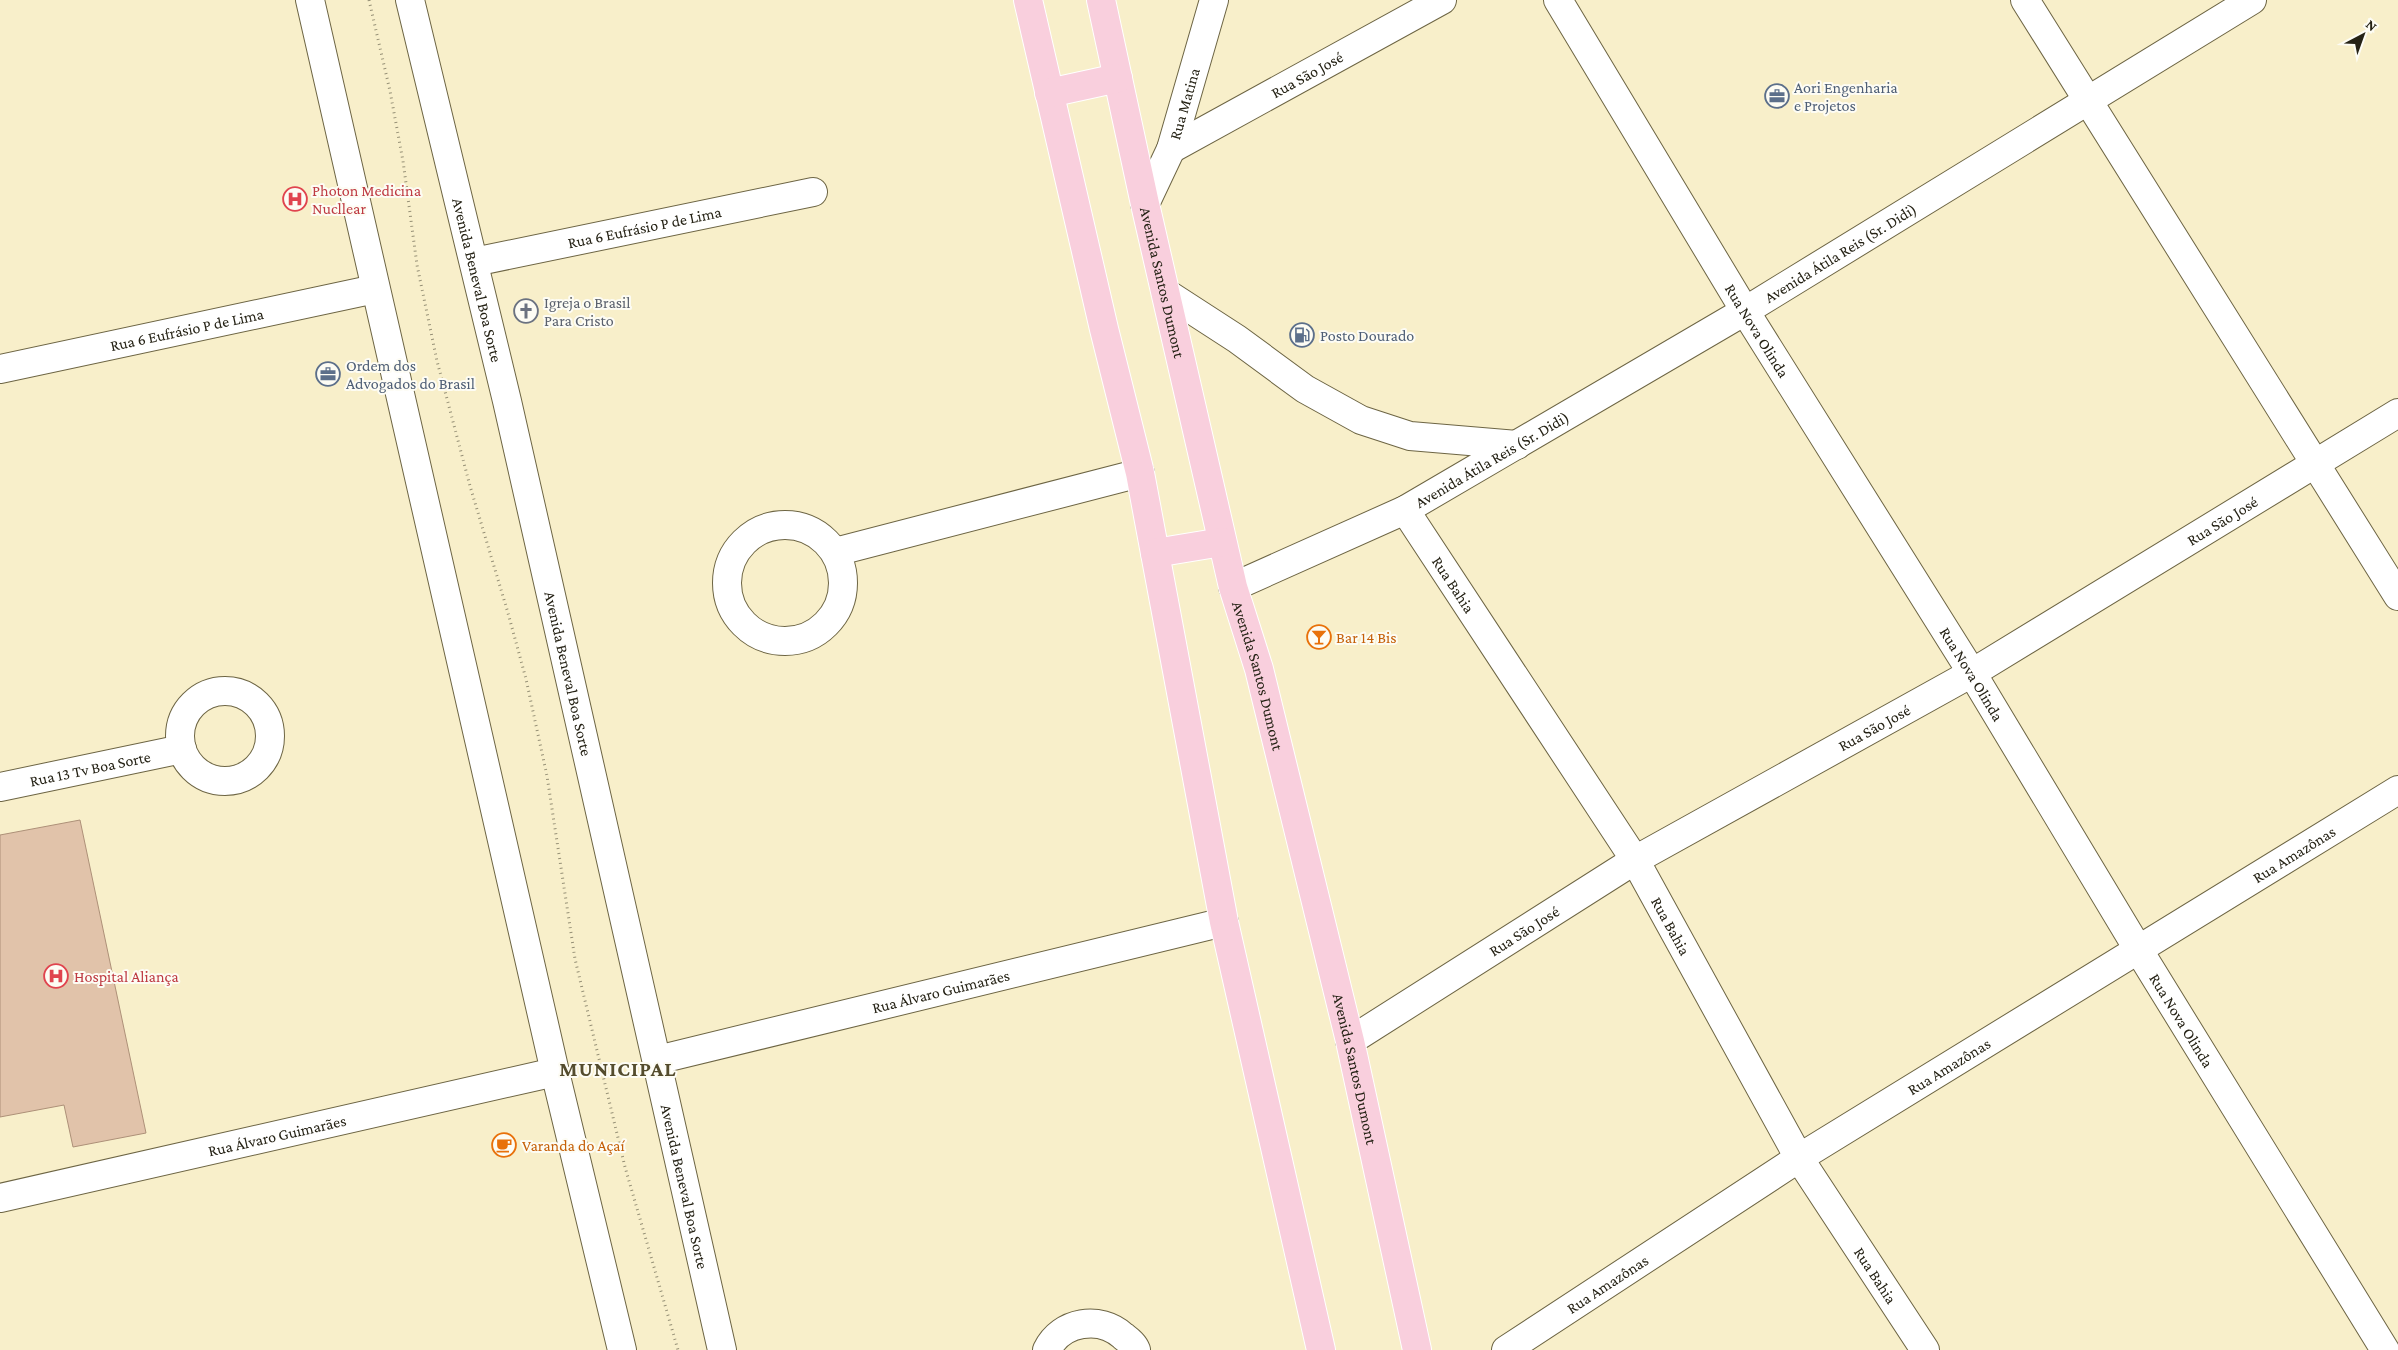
<svg xmlns="http://www.w3.org/2000/svg" width="2398" height="1350" font-family="'Crimson Pro',serif">
<style>
.building{fill:#e1c3aa;stroke:#ad9078}
.lines{fill:none;stroke-linecap:round;stroke-linejoin:round}
.minor-casing{stroke:#6d6544;stroke-width:30}
.major-casing{stroke:#fff;stroke-width:30}
.path{stroke:#969076;stroke-width:3;stroke-dasharray:1 4;stroke-linecap:butt}
.minor{stroke:#fff;stroke-width:28}
.major{stroke:#f9cfdd;stroke-width:28}
.labels{text-anchor:middle;dominant-baseline:central;stroke-width:4;stroke-linejoin:round;paint-order:stroke}
.street-label{font-size:16px;fill:#252215;stroke:#fdfcf4}
.service-label{font-size:16px;fill:#4e5e75;stroke:#fdfcf4;text-anchor:start}
.health-label{font-size:16px;fill:#be3a42;stroke:#fdfcf4;text-anchor:start}
.worship-label{font-size:16px;fill:#5b616d;stroke:#fdfcf4;text-anchor:start}
.food-label{font-size:16px;fill:#c56008;stroke:#fdfcf4;text-anchor:start}
.district-label{font-size:21px;font-weight:bold;letter-spacing:1px;fill:#544c2d;stroke:#fdfcf4}
</style>
<rect width="100%" height="100%" fill="#f8efca"/>
<path class="building" d="M 80,820 L 146,1133 L 73,1147 L 64,1105 L 0,1117 L 0,835 Z"/>
<g class="lines">
<g class="minor-casing">
<g id="minor">
<path d="M 310,0 L 555,1072 L 622,1350"/>
<path id="s1" d="M 410,0 L 507,401 L 722,1350"/>
<path id="s2" d="M 1558,0 L 1745,311 L 1972,673 L 2138,949 L 2385,1350"/>
<path d="M 2025,0 L 2398,596"/>
<path id="s3" d="M 1171,149 L 1442,0"/>
<path id="s4" d="M 1145,204 L 1171,149 L 1214,0"/>
<path id="s5" d="M 474,262 L 813,192"/>
<path d="M 1166,293 L 1237,339 L 1305,389 L 1361,420 L 1410,436 L 1517,445"/>
<path id="s6" d="M 0,369 L 375,289"/>
<path id="s7" d="M 1405,510 L 1635,860 L 1799,1158 L 1925,1350"/>
<circle cx="785" cy="583" r="58"/>
<path d="M 835,552 L 1140,473"/>
<path id="s8" d="M 1233,587 L 1405,510 L 1745,311 L 2252,0"/>
<circle cx="225" cy="736" r="45"/>
<path id="s9" d="M 0,787 L 182,749"/>
<path id="s10" d="M 1350,1041 L 1635,860 L 1972,673 L 2398,413"/>
<path id="s11" d="M 657,1060 L 1224,922"/>
<path id="s12" d="M 0,1198 L 555,1072"/>
<path d="M 1047,1350 C 1061,1321 1100,1315 1123,1336 C 1128,1340 1134,1344 1136,1350"/>
<path id="s13" d="M 1506,1350 L 1799,1158 L 2398,790"/>
</g>
</g>
<g class="major-casing">
<g id="major">
<path d="M 1028,0 L 1104,329 L 1140,473 L 1224,922 L 1321,1350"/>
<path id="s14" d="M 1101,0 L 1145,204 L 1233,587 L 1259,669 L 1350,1041 L 1417,1350"/>
<path d="M 1049,93 L 1118,78"/>
<path d="M 1155,553 L 1222,542"/>
</g>
</g>
<path class="path" d="M 369,0 L 390,91 L 403,161 L 417,265 L 437,361 L 470,486 L 508,613 L 526,679 L 547,776 L 575,959 L 625,1167 L 678,1350"/>
<use href="#minor" class="minor"/>
<use href="#major" class="major"/>
</g>
<defs>
<g id="office-ring" transform="scale(1.25)"><circle r="9.5" fill="#fdfcf4" stroke="#5c6f8a" stroke-width="1.5"/><path d="M-6-3h4V-5.5h4V-3h4V5H-6ZM-1-4.5V-3h2v-1.5ZM-6 0V1H6V0Z" fill="#5c6f8a"/></g>
<g id="hospital-ring" transform="scale(1.25)"><circle r="9.5" fill="#fdfcf4" stroke="#e0444e" stroke-width="1.5"/><path d="M-5-5h3v3.5h4V-5h3V5h-3V1.5h-4V5h-3Z" fill="#e0444e"/></g>
<g id="church-ring" transform="scale(1.25)"><circle r="9.5" fill="#fdfcf4" stroke="#6b7280" stroke-width="1.5"/><path d="M-1.2-6h2.4v3.5h3.3v2.4h-3.3V6h-2.4V-.1h-3.3v-2.4h3.3Z" fill="#6b7280"/></g>
<g id="fuel-ring" transform="scale(1.25)"><circle r="9.5" fill="#fdfcf4" stroke="#5c6f8a" stroke-width="1.5"/><path d="M-5.5-6h7V0h2V4h1.3V-2.5L3-4.5l.8-.8L6-3V5H2.5V1h-1V6h-7ZM-4.2-4.7v3.2H.2V-4.7Z" fill="#5c6f8a"/></g>
<g id="bar-ring" transform="scale(1.25)"><circle r="9.5" fill="#fdfcf4" stroke="#e8710a" stroke-width="1.5"/><path d="M-6-5H6L.8 .8V4.5H3.5V6h-7V4.5H-.8V.8Z" fill="#e8710a"/></g>
<g id="cafe-ring" transform="scale(1.25)"><circle r="9.5" fill="#fdfcf4" stroke="#e8710a" stroke-width="1.5"/><path d="M-5.5-4.5H6V0H3Q3 3.5 0 3.5H-2.5Q-5.5 3.5-5.5 0ZM3-3.2v2h1.7v-2ZM-6 4.5H4V6H-6Z" fill="#e8710a"/></g>
</defs>
<g fill-rule="evenodd">
<use href="#office-ring" x="1777" y="96"/>
<use href="#hospital-ring" x="295" y="199"/>
<use href="#church-ring" x="526" y="311"/>
<use href="#fuel-ring" x="1302" y="335"/>
<use href="#office-ring" x="328" y="374"/>
<use href="#bar-ring" x="1319" y="637"/>
<use href="#hospital-ring" x="56" y="976"/>
<use href="#cafe-ring" x="504" y="1145"/>
</g>
<g class="labels">
<g class="street-label">
<text stroke="none"><textPath href="#s3" startOffset="155">Rua São José</textPath></text>
<text stroke="none"><textPath href="#s4" startOffset="108">Rua Matina</textPath></text>
<text stroke="none"><textPath href="#s5" startOffset="174">Rua 6 Eufrásio P de Lima</textPath></text>
<text stroke="none"><textPath href="#s8" startOffset="694">Avenida Átila Reis (Sr. Didi)</textPath></text>
<text stroke="none"><textPath href="#s1" startOffset="288">Avenida Beneval Boa Sorte</textPath></text>
<text stroke="none"><textPath href="#s14" startOffset="289">Avenida Santos Dumont</textPath></text>
<text stroke="none"><textPath href="#s6" startOffset="191">Rua 6 Eufrásio P de Lima</textPath></text>
<text stroke="none"><textPath href="#s2" startOffset="386">Rua Nova Olinda</textPath></text>
<text stroke="none"><textPath href="#s8" startOffset="289">Avenida Átila Reis (Sr. Didi)</textPath></text>
<text stroke="none"><textPath href="#s10" startOffset="1016">Rua São José</textPath></text>
<text stroke="none"><textPath href="#s7" startOffset="89">Rua Bahia</textPath></text>
<text stroke="none"><textPath href="#s1" startOffset="692">Avenida Beneval Boa Sorte</textPath></text>
<text stroke="none"><textPath href="#s14" startOffset="694">Avenida Santos Dumont</textPath></text>
<text stroke="none"><textPath href="#s2" startOffset="791">Rua Nova Olinda</textPath></text>
<text stroke="none"><textPath href="#s10" startOffset="611">Rua São José</textPath></text>
<text stroke="none"><textPath href="#s9" startOffset="92">Rua 13 Tv Boa Sorte</textPath></text>
<text stroke="none"><textPath href="#s13" startOffset="931">Rua Amazônas</textPath></text>
<text stroke="none"><textPath href="#s7" startOffset="494">Rua Bahia</textPath></text>
<text stroke="none"><textPath href="#s10" startOffset="206">Rua São José</textPath></text>
<text stroke="none"><textPath href="#s11" startOffset="292">Rua Álvaro Guimarães</textPath></text>
<text stroke="none"><textPath href="#s2" startOffset="1196">Rua Nova Olinda</textPath></text>
<text stroke="none"><textPath href="#s13" startOffset="526">Rua Amazônas</textPath></text>
<text stroke="none"><textPath href="#s14" startOffset="1099">Avenida Santos Dumont</textPath></text>
<text stroke="none"><textPath href="#s12" startOffset="284">Rua Álvaro Guimarães</textPath></text>
<text stroke="none"><textPath href="#s1" startOffset="1218">Avenida Beneval Boa Sorte</textPath></text>
<text stroke="none"><textPath href="#s7" startOffset="899">Rua Bahia</textPath></text>
<text stroke="none"><textPath href="#s13" startOffset="121">Rua Amazônas</textPath></text>
</g>
<g class="service-label">
<text x="1794" y="87">Aori Engenharia<tspan x="1794" dy="18">e Projetos</tspan></text>
<text x="1320" y="335">Posto Dourado</text>
<text x="346" y="365">Ordem dos<tspan x="346" dy="18">Advogados do Brasil</tspan></text>
</g>
<g class="health-label">
<text x="312" y="190">Photon Medicina<tspan x="312" dy="18">Nucllear</tspan></text>
<text x="74" y="976">Hospital Aliança</text>
</g>
<g class="worship-label">
<text x="544" y="302">Igreja o Brasil<tspan x="544" dy="18">Para Cristo</tspan></text>
</g>
<g class="food-label">
<text x="1336" y="637">Bar 14 Bis</text>
<text x="522" y="1145">Varanda do Açaí</text>
</g>
<g class="district-label">
<text x="618" y="1069">MUNICIPAL</text>
</g>
</g>
<g transform="translate(2363 35) rotate(41)" stroke="#fdfcf4" stroke-width="4" paint-order="stroke">
<path d="M0-4L9 19L0 12L-9 19Z" fill="#252215"/>
<text y="-8" font-size="14" font-weight="bold" text-anchor="middle" fill="#252215">N</text>
</g>
</svg>
